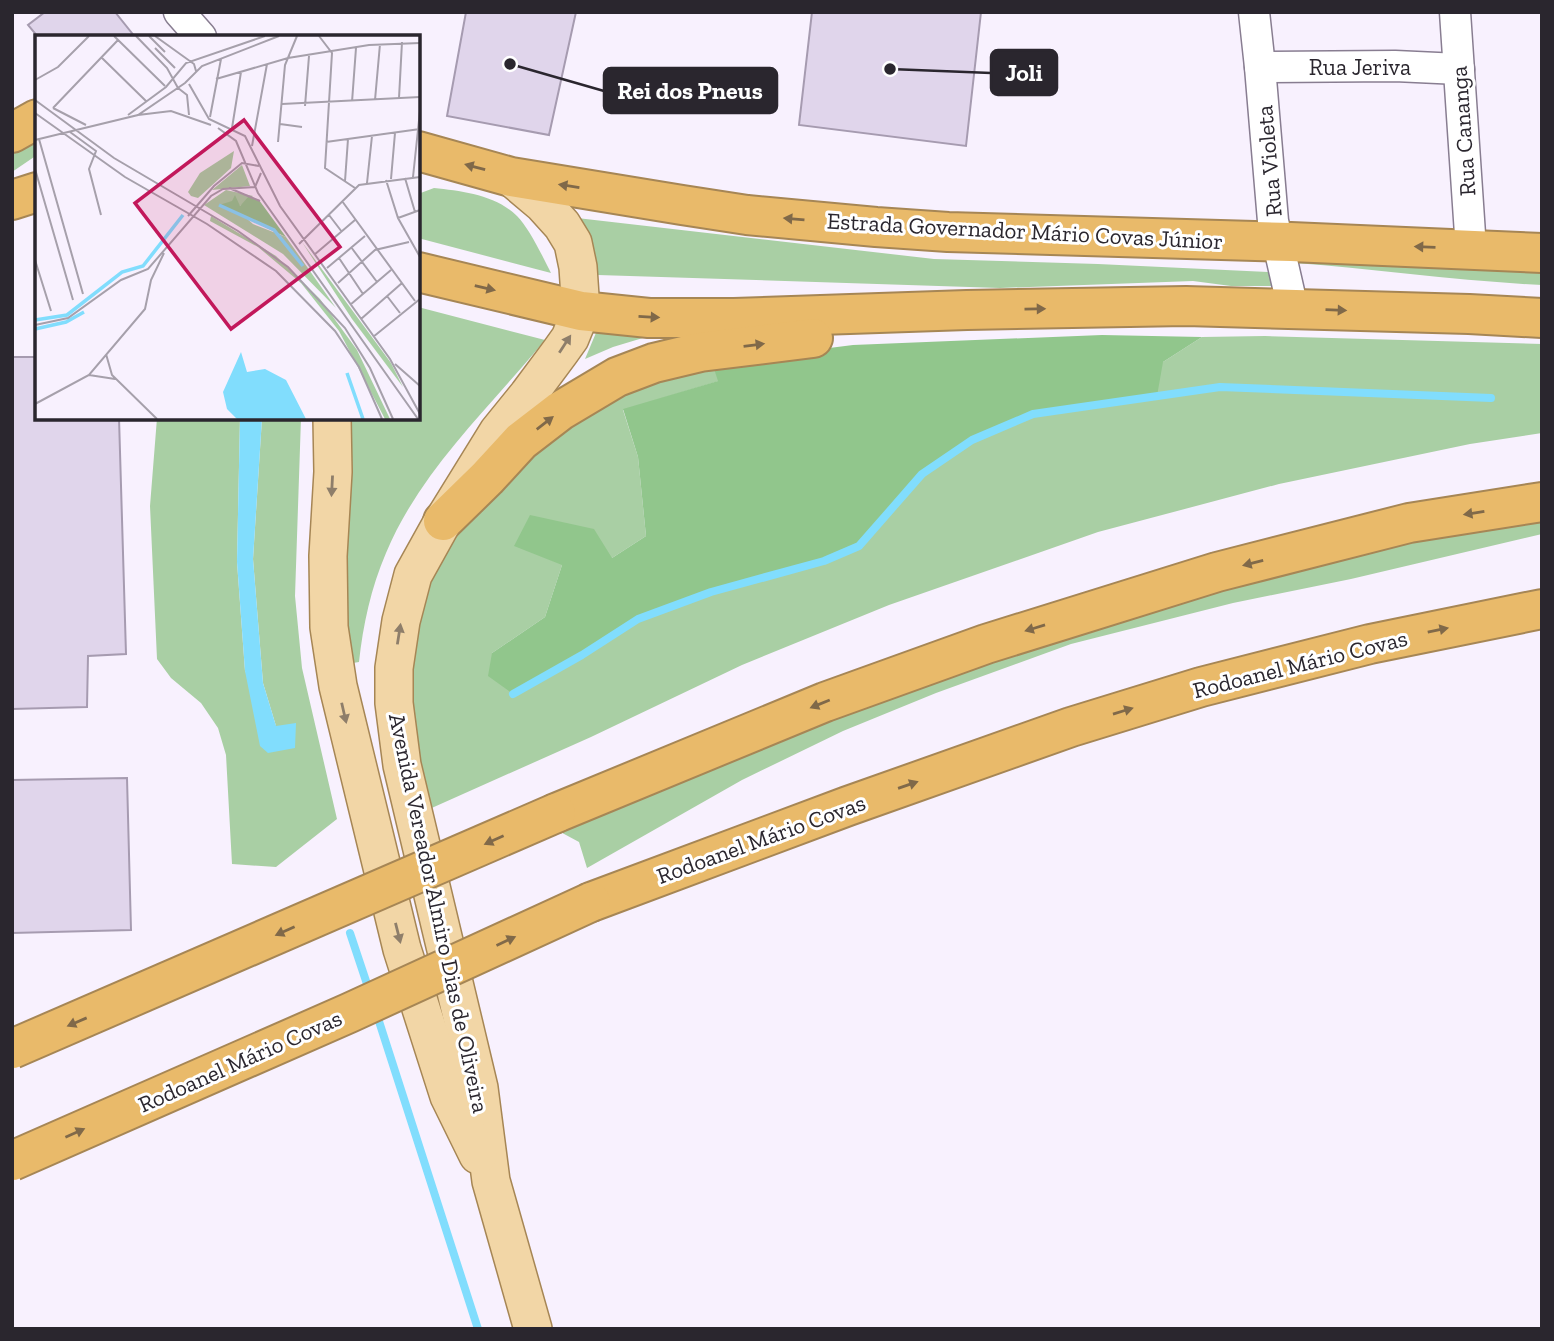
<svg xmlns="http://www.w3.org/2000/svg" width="1554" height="1341" font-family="'Zilla Slab',serif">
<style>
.green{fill:#a9cfa4}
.forest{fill:#91c68c}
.water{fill:#81ddfd}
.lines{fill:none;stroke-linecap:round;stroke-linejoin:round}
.stream{stroke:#81ddfd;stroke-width:8}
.building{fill:#e0d5eb;stroke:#a69bb0;stroke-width:2}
.minor-casing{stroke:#887d91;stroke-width:33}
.major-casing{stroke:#a68655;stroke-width:40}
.highway-casing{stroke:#a68655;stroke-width:42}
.minor{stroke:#fff;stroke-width:30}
.major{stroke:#f2d6a6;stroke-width:37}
.highway{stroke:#e9ba6a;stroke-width:38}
.highway-bridge-casing{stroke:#a68655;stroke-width:42;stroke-linecap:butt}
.highway-bridge{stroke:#e9ba6a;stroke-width:38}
.oneway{fill:#806949}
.oneway2{fill:#8e7e6a}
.labels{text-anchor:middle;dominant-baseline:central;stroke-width:6;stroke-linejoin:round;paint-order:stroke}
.street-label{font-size:23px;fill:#2a262e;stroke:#fff}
.inset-river{fill:none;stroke:#81ddfd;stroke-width:3.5}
.inset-road{fill:none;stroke:#a6a0ab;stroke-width:2}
.view{fill:#c2185b;fill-opacity:0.15;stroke:#c2185b;stroke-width:3.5}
.inset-edge{fill:none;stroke:#2a262e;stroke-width:3.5}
.leader{fill:none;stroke:#2a262e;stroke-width:2.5}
.callout-dot{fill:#2a262e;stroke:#fff;stroke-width:2.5}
.callout{fill:#2a262e;stroke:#2a262e;stroke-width:2.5}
.callout-label{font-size:24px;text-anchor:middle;font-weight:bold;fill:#fff}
</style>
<rect width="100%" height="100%" fill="#f8f1fe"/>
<g class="green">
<path d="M 37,133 L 37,155 L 12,172 L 12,148 Z"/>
<path d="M 434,188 C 462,191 496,195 517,216 C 529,228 543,257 551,273 L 418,238 L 418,194 Z"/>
<path d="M 577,218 L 934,259 L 1098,264 L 1268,272 L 1281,286 L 1231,286 L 1193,281 L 1000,288 L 598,275 L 593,248 Z"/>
<path d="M 1290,259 L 1542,269 L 1542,285 C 1459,281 1377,269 1295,263 Z"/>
<path d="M 418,307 L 545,340 C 490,407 420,471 386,553 C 371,588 363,625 359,662 L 347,664 L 342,418 L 418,418 Z"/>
<path d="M 598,328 L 656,334 L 613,347 L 585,359 Z"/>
<path d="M 1265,336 L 1542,344 L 1542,433 L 1470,444 L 1279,484 L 1098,532 L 889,605 L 742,665 L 591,737 L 425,811 L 414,769 L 410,667 L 419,612 L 436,555 L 585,401 L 712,363 L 719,381 L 623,410 L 638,457 L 646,536 L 612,558 L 562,565 L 545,617 L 492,653 L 582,655 L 638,619 L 711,592 L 859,546 L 922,474 L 972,440 L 1163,362 L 1202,337 Z"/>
<path d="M 157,418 L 240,418 L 237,562 L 245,671 L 276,726 L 263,683 L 253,559 L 262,418 L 301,418 L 295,596 L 302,668 L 337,819 L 276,867 L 232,864 L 226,755 L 218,728 L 201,703 L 171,678 L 157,659 L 150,506 Z"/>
<path d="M 1542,491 L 1542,534 L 1351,579 L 1233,603 L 1071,644 L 936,693 L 843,731 L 742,780 L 587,868 L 579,842 L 553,828 L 732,738 Z"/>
</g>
<path class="forest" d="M 1102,335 L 1202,337 L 1163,362 L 1157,396 L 1025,418 L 972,440 L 922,474 L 859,546 L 824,561 L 711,592 L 638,619 L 582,655 L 513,694 L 488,676 L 492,653 L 545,617 L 562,565 L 514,546 L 530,515 L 594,529 L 612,558 L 646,536 L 638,457 L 623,409 L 718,381 L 712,363 L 853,345 Z"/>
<path class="water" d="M 240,418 L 262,418 L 253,559 L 263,683 L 276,726 L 296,723 L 295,748 L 268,753 L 260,746 L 245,671 L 237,562 Z"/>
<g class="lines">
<g class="stream">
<path d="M 513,694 L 582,655 L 638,619 L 711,592 L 824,561 L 859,546 L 922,474 L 972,440 L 1033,414 L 1220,387 L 1491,398"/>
<path d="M 350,933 L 370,993"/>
<path d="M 376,1012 L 478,1329"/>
</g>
</g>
<g class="building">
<path d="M 45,12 L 115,12 L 135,37 L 38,37 L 28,25 Z"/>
<path d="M 466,12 L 576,12 L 549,135 L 447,116 Z"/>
<path d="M 812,12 L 981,12 L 966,146 L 799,125 Z"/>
<path d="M 12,357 L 37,357 L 37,418 L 119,418 L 126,654 L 88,656 L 87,707 L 12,709 Z"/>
<path d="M 127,778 L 131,930 L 12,933 L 12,780 Z"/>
</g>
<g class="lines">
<g class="minor-casing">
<g id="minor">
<path d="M 179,12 L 201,37"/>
<path d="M 1254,12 L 1260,67 L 1273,221 L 1293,309"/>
<path d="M 1455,12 L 1471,249"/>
<path d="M 1260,67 L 1395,66 L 1459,69"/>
</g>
</g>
<g class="major-casing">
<g id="major">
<path d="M 511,177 L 543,204 L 562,225 L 573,243 L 578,267 L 581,311 L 570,338 L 560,352 L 528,395 L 498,432 L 443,521 L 413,575 L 401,621 L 394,668 L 394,703 L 402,765 L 479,1088 L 491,1181 L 533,1329"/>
<path d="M 332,418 L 333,472 L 328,556 L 329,627 L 338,686 L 402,949 L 449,1096 L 478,1155"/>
</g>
</g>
<g class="highway-casing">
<g id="highway">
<path d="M 12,133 L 37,119"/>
<path d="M 418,151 L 511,177 L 682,205 L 747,215 L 876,227 L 948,232 L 1291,242 L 1542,253"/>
<path d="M 12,200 L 37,192"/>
<path d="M 418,272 L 581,311 L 649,318 L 734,318 L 967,310 L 1186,306 L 1469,314 L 1542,318"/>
<path d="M 443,521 L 487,478 L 521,441 L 560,411 L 617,377 L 654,363 L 700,352 L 813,338"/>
<path d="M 556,813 L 825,702 L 986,644 L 1217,572 L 1409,523 L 1542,502"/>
<path d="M 591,902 L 848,806 L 1071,727 L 1201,687 L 1370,644 L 1542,609"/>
</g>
</g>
<use href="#minor" class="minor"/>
<use href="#major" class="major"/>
<use href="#highway" class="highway"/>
<g class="highway-bridge-casing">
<g id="highway-bridge">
<path d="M 12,1049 L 556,813"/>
<path d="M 12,1161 L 349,1013 L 591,902"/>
</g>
</g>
<use href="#highway-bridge" class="highway-bridge"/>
</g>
<defs><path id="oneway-solid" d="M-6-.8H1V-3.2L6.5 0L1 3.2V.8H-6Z" transform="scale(1.75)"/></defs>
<g class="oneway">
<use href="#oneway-solid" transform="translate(475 167) rotate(-165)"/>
<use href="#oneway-solid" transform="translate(569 186) rotate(-171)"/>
<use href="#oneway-solid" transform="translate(794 219) rotate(-175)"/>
<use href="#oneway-solid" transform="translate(1425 247) rotate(-178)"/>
<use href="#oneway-solid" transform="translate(485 288) rotate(13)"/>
<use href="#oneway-solid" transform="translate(1035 309) rotate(-1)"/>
<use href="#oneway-solid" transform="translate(1336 310) rotate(2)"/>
<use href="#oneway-solid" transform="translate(649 317) rotate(3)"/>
<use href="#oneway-solid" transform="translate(754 345) rotate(-7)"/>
<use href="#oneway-solid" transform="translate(545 423) rotate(-38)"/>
<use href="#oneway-solid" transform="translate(1474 513) rotate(171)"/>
<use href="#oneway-solid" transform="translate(1253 563) rotate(166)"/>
<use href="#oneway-solid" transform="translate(1035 628) rotate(163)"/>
<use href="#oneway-solid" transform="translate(1438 630) rotate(-12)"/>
<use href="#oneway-solid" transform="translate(820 704) rotate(158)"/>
<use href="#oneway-solid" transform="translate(1123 711) rotate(-17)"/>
<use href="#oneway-solid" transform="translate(908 785) rotate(-19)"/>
<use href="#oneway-solid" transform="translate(494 840) rotate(156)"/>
<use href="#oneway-solid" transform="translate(285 931) rotate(156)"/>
<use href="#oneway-solid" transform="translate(506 941) rotate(-25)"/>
<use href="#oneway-solid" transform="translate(77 1022) rotate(157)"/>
<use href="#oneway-solid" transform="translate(75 1133) rotate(-24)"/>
</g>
<g class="oneway2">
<use href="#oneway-solid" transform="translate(565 344) rotate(-57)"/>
<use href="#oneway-solid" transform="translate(332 486) rotate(93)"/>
<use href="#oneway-solid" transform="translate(399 634) rotate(-81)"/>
<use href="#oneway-solid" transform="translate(344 713) rotate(77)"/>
<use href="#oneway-solid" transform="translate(398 933) rotate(76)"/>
</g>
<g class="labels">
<g class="street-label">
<text x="1360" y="67">Rua Jeriva</text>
<text transform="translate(1463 131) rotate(-94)">Rua Cananga</text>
<text transform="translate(1269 161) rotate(-95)">Rua Violeta</text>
<text transform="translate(1025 231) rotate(3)">Estrada Governador Mário Covas Júnior</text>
<text transform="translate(1300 664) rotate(-14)">Rodoanel Mário Covas</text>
<text transform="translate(761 839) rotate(-20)">Rodoanel Mário Covas</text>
<text transform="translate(439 913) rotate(78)">Avenida Vereador Almiro Dias de Oliveira</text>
<text transform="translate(240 1061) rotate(-24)">Rodoanel Mário Covas</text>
</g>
</g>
<g transform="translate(35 35)">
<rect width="385" height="385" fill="#f8f1fe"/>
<path d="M 199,116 L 196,133 L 163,163 L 156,161 L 153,157 L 165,138 ZM 207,130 L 215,151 L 177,155 ZM 191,155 L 218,161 L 205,171 L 193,167 L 218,189 L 251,202 L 301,273 L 248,219 L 169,170 ZM 176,181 L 241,221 L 285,264 L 322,315 L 355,384 L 350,384 L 304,296 L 266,248 L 223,212 L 175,186 ZM 267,207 L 356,328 L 368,352 L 317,284 Z" fill="#a9cfa4"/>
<path d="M 200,160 L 205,171 L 214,161 L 224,165 L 251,202 L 184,170 L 197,166 Z" fill="#91c68c"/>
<path d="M 206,317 L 212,337 L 230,334 L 251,345 L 271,384 L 202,384 L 192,374 L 188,357 Z" fill="#81ddfd"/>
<path class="inset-river" d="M 184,170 L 239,195 L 268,231M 0,285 L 32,280 L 87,237 L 108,231 L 148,180M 0,294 L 31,287 L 49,277M 312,338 L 328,384"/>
<path class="inset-road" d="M 79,1 L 130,51M 101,1 L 132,33 L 143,53M 114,1 L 130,17M 120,1 L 159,29 L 161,36M 284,1 L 297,18 L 290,133 L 320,153M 120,13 L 140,33M 66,22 L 112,67M 181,44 L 253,23 L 334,10 L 385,8M 0,45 L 23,32 L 54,1M 154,49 L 174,84 L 210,101 L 245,171 L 355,324 L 385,379M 143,53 L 152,60 L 154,80M 364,63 L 367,7M 0,65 L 79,123 L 203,196 L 253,232 L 310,293 L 335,333 L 358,384M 340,65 L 345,9M 317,67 L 321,13M 247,69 L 385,62M 270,71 L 274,21M 18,73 L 83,5M 18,73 L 51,90M 0,78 L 90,142 L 172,189 L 241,236 L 300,296 L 324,332 L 347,384M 93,80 L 131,52 L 151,28 L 230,1M 103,80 L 136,76 L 176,90M 175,82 L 186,24M 245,89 L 267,92M 183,93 L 201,106 L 223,158 L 383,384M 197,93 L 206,37M 35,97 L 61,116 L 54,134 L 66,180M 4,104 L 48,259M 0,105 L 103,80 L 150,48 L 167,31 L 244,1M 243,107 L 250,30 L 262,1M 291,107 L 385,94M 217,111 L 232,29M 0,134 L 38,265M 378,142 L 385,76M 370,143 L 380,177M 356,144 L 360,98M 351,145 L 363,183 L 385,222M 310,146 L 313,104M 332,148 L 337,101M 194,153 L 225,166M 307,166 L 380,266M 294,180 L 307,197M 153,181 L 179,151 L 207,128 L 224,131M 363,183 L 385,175M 264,209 L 324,150 L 385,142M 316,212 L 342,247M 279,220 L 320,185M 304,223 L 328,259M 0,225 L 16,276M 292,233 L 330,201M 303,248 L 340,215 L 374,207M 352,261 L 365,278M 315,270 L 356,235M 326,284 L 367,248M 0,290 L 33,283 L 86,245 L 113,234 L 176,161 L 188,154 L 220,152 L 226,138M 338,302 L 385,264M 71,319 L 77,340 L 122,384M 360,329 L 385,351M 54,340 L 80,344M 0,369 L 54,340 L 110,274 L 116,245 L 129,218"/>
<path class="view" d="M 209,85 L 305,212 L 196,294 L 100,168 Z"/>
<rect width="385" height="385" class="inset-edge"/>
</g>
<path class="leader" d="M890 69L991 73M510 64L604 91"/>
<g class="callout-dot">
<circle cx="890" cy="69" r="7"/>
<circle cx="510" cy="64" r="7"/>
</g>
<g class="callout">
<rect x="991" y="50" width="66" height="45" rx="7"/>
<rect x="604" y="68" width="173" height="45" rx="7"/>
</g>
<g class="callout-label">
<text x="1024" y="81">Joli</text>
<text x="690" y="99">Rei dos Pneus</text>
</g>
<rect width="1554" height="1341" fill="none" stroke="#2a262e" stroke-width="28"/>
</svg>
